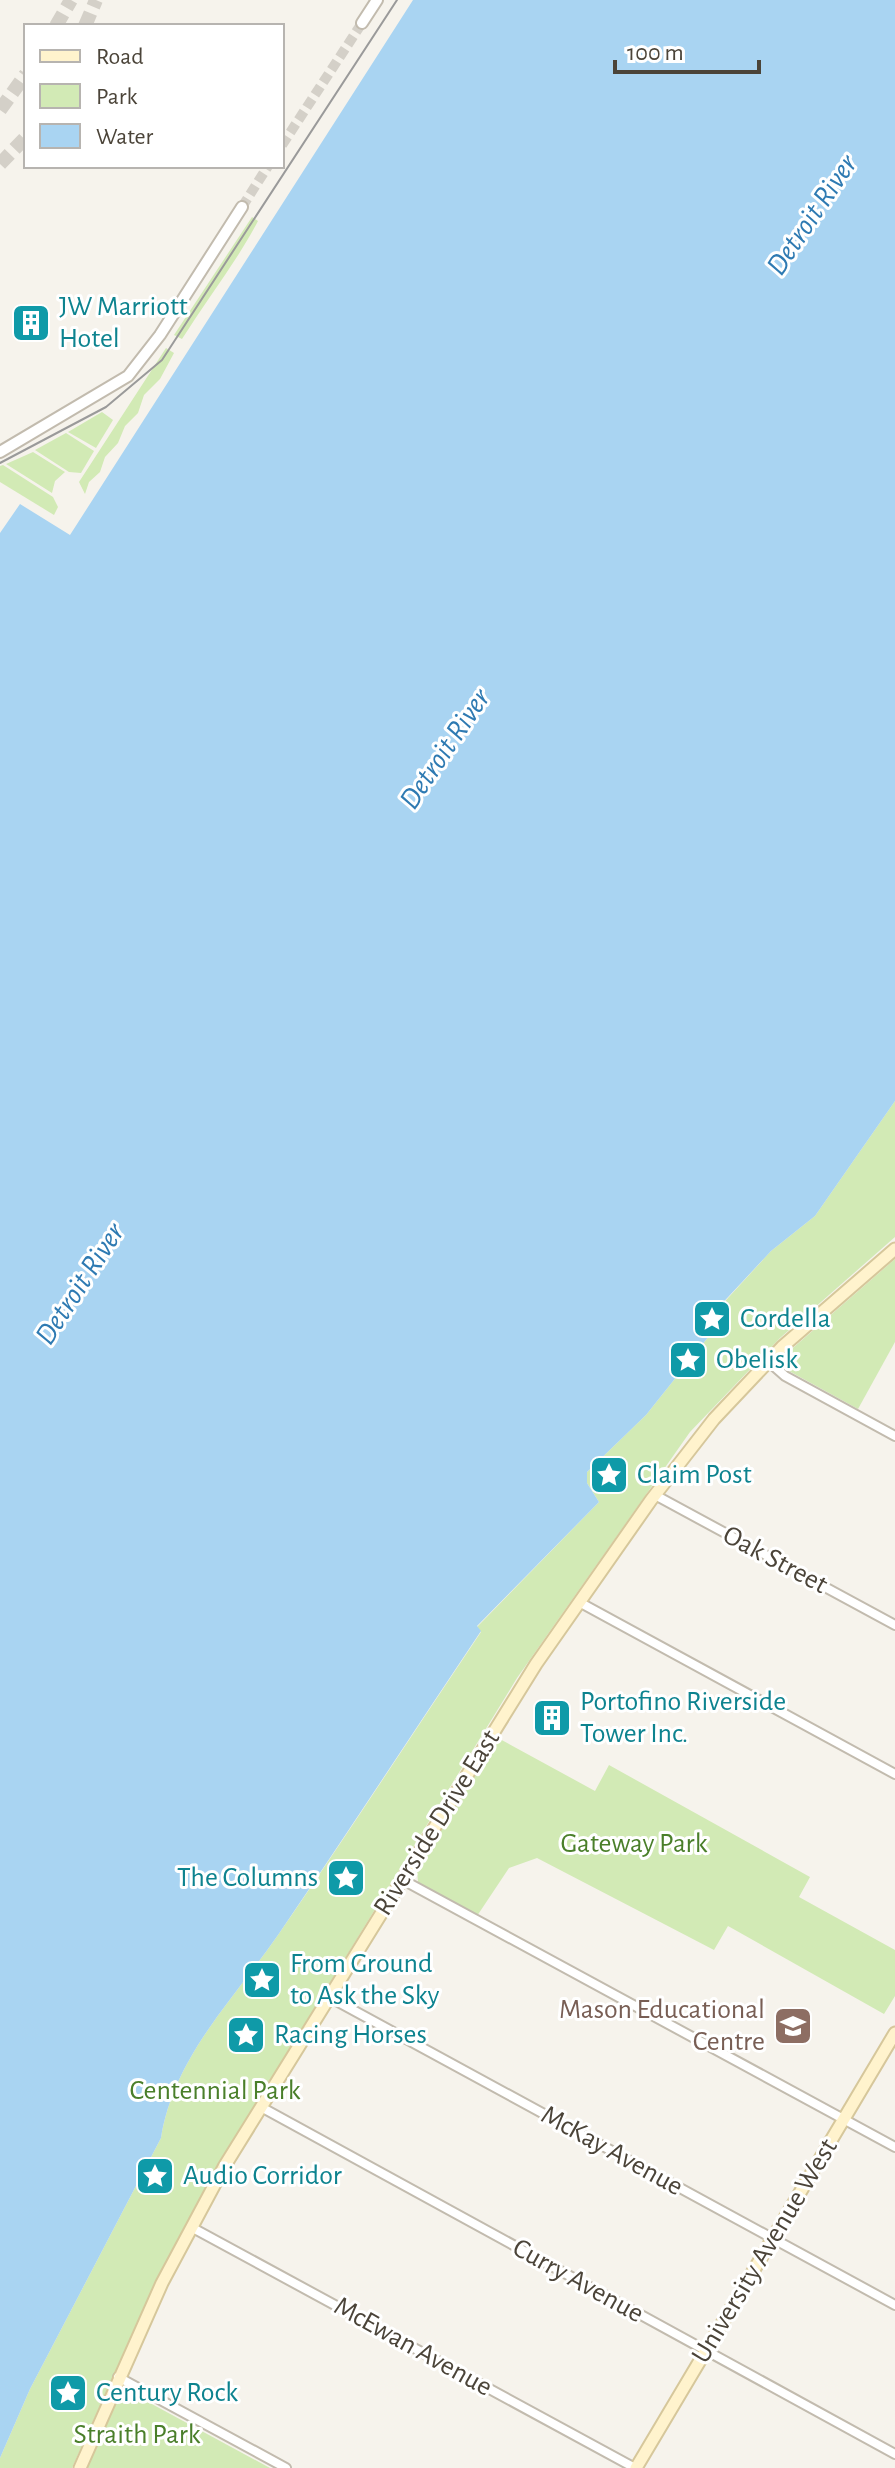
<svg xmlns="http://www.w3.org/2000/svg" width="895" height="2468" font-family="'Alegreya Sans',sans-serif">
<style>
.green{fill:#d2eab5}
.water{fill:#a9d4f2}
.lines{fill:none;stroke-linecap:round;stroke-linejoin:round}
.tertiary-tunnel{stroke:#d4d0c8;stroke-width:10;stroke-dasharray:10 5;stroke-linecap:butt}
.motorway-tunnel{stroke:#d4d0c8;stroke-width:14;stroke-dasharray:14 7;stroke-linecap:butt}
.minor-casing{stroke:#c2bbae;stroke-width:12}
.tertiary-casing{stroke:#c2bbae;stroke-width:14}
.secondary-casing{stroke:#d6c79b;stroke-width:15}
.minor{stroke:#fff;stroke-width:8}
.tertiary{stroke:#fff;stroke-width:10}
.secondary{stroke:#fff3cd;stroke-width:11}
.tram{stroke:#9a9a9a;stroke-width:2}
.labels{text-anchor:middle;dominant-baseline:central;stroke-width:6;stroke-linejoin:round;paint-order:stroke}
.culture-label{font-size:28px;fill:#0d838f;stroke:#fff;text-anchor:start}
.street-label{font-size:28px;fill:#4b4439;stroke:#fff}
.park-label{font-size:28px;fill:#4a7f2a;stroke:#fff}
.education-label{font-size:28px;fill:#785e54;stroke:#fff;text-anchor:end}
.water-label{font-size:30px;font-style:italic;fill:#2e7ab2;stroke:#fff}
</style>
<rect width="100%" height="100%" fill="#f6f3ec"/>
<g class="green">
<path d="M 252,217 L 258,221 C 236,263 207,299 182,339 L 174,335 Z"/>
<path d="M 166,348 L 174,353 L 160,379 L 144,395 L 138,413 L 125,426 L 118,443 L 105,457 L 100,472 L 89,482 L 85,494 L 79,482 Z"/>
<path d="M 102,412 L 113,420 L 96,448 L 68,432 Z"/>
<path d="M 66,433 L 94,451 L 81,473 L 69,472 L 35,450 Z"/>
<path d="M 33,452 L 65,472 L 55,481 L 52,493 L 6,464 Z"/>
<path d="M 3,465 L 53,497 L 58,507 L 54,515 L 0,482 L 0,466 Z"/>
<path d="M 895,1101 L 895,1237 L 780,1338 L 690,1432 L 517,1678 L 223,2157 L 158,2277 L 72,2468 L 0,2468 L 0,2458 L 30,2389 L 161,2138 C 174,2057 233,2000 278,1935 C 347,1835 413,1733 481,1632 L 477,1627 L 599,1502 L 587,1483 L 587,1472 L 646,1415 L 709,1336 L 700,1321 L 712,1306 L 717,1310 L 771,1251 L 815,1216 Z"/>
<path d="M 895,1259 L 895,1342 L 858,1409 L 789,1371 L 784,1360 L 786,1354 Z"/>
<path d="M 498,1738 L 595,1791 L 609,1765 L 810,1877 L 799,1897 L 895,1950 L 895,1996 L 884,2014 L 728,1926 L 714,1950 L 537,1858 L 509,1868 L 477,1916 L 418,1882 L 417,1869 Z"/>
<path d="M 126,2390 L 270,2468 L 86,2468 L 118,2395 Z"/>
</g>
<path class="water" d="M 413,0 L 895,0 L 895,1101 L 815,1216 L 771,1251 L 716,1310 L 712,1307 L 700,1321 L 709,1336 L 646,1415 L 587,1472 L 587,1483 L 599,1502 L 477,1626 L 481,1631 C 413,1732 347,1834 278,1935 C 233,2000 174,2057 161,2138 L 30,2389 L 0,2458 L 0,533 L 20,504 L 70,535 Z"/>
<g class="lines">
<g class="tertiary-tunnel">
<path d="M 282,145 L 362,23"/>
<path d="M 242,207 L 268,166"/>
</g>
<g class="motorway-tunnel">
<path d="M 56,26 L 71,0"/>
<path d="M 85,26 L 96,0"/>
<path d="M 0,110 L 26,74"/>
<path d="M 0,164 L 26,137"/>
</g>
<g class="minor-casing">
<g id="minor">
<path d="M 768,1361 L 785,1376 L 895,1436"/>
<path d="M 655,1495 L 895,1625"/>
<path d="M 579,1602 L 895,1774"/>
<path d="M 401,1879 L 895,2147"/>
<path d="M 329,1997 L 895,2305"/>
<path d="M 261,2107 L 895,2454"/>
<path d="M 191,2227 L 635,2468"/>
<path d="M 118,2377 L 286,2468"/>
</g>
</g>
<g class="tertiary-casing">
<g id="tertiary">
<path d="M 362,23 L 377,0"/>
<path d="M 0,452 L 128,376 L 160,335 L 242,207"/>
</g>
</g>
<g class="secondary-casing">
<g id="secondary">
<path d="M 80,2468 L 162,2283 L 224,2167 L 536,1664 L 651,1500 L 714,1419 L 782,1347 L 895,1249"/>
<path d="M 636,2468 L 895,2033"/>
</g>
</g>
<use href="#minor" class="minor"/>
<use href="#tertiary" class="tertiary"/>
<use href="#secondary" class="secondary"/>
<path class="tram" d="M 0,463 L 106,407 L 162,360 L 397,0"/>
</g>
<defs>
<g id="building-square" transform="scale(2)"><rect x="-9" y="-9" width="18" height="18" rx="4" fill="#0f9aa8" stroke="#fff"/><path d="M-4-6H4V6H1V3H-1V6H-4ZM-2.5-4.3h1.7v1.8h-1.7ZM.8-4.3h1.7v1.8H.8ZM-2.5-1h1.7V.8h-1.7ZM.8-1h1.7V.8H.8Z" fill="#fff"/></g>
<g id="sight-square" transform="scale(2)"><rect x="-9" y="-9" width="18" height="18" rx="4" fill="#0f9aa8" stroke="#fff"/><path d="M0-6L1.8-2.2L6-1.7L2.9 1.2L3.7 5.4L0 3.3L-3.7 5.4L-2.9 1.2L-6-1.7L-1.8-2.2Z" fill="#fff"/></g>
<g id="school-square" transform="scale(2)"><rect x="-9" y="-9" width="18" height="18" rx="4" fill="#8d6e63" stroke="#fff"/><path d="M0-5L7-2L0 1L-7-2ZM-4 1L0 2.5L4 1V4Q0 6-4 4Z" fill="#fff"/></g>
</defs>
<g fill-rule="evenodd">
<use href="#building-square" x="31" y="323"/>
<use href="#sight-square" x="712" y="1319"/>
<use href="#sight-square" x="688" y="1360"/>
<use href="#sight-square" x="609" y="1475"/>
<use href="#building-square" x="552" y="1718"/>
<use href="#sight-square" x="346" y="1878"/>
<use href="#sight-square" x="262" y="1980"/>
<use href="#school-square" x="793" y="2026"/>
<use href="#sight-square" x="246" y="2035"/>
<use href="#sight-square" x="155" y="2176"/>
<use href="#sight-square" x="68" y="2393"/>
</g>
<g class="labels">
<g class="culture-label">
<text x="59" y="307">JW Marriott<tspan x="59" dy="32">Hotel</tspan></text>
<text x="740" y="1319">Cordella</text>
<text x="716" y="1360">Obelisk</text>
<text x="637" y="1475">Claim Post</text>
<text x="580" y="1702">Portofino Riverside<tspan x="580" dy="32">Tower Inc.</tspan></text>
<text x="318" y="1878" text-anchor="end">The Columns</text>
<text x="290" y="1964">From Ground<tspan x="290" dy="32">to Ask the Sky</tspan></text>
<text x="274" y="2035">Racing Horses</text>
<text x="183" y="2176">Audio Corridor</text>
<text x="96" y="2393">Century Rock</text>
</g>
<g class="street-label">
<text transform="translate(775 1560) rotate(28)">Oak Street</text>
<text transform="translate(437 1823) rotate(-58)">Riverside Drive East</text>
<text transform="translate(612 2151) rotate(29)">McKay Avenue</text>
<text transform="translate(765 2251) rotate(-59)">University Avenue West</text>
<text transform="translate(578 2281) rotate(29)">Curry Avenue</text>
<text transform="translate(413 2347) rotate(29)">McEwan Avenue</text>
</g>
<g class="park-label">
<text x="634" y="1844">Gateway Park</text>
<text x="215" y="2091">Centennial Park</text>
<text x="137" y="2435">Straith Park</text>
</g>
<g class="education-label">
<text x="765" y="2010">Mason Educational<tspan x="765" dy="32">Centre</tspan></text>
</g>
<g class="water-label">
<text transform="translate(812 215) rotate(-56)">Detroit River</text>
<text transform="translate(445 749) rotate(-56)">Detroit River</text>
<text transform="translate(80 1284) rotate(-57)">Detroit River</text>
</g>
</g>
<rect x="24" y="24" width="260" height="144" fill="#ffffff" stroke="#b7b4b0" stroke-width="2"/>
<rect x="40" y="50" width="40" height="12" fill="#fff3cd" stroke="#b7b4b0" stroke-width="2"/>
<text x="96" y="64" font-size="24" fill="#4b4439">Road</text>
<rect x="40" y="84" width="40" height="24" fill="#d2eab5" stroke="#b7b4b0" stroke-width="2"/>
<text x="96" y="104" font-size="24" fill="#4b4439">Park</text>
<rect x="40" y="124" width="40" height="24" fill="#a9d4f2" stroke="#b7b4b0" stroke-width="2"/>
<text x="96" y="144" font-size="24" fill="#4b4439">Water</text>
<path d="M615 60v12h144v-12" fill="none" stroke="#4b4439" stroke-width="4"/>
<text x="627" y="60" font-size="24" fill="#4b4439" stroke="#ffffff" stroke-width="6" paint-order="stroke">100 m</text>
</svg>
